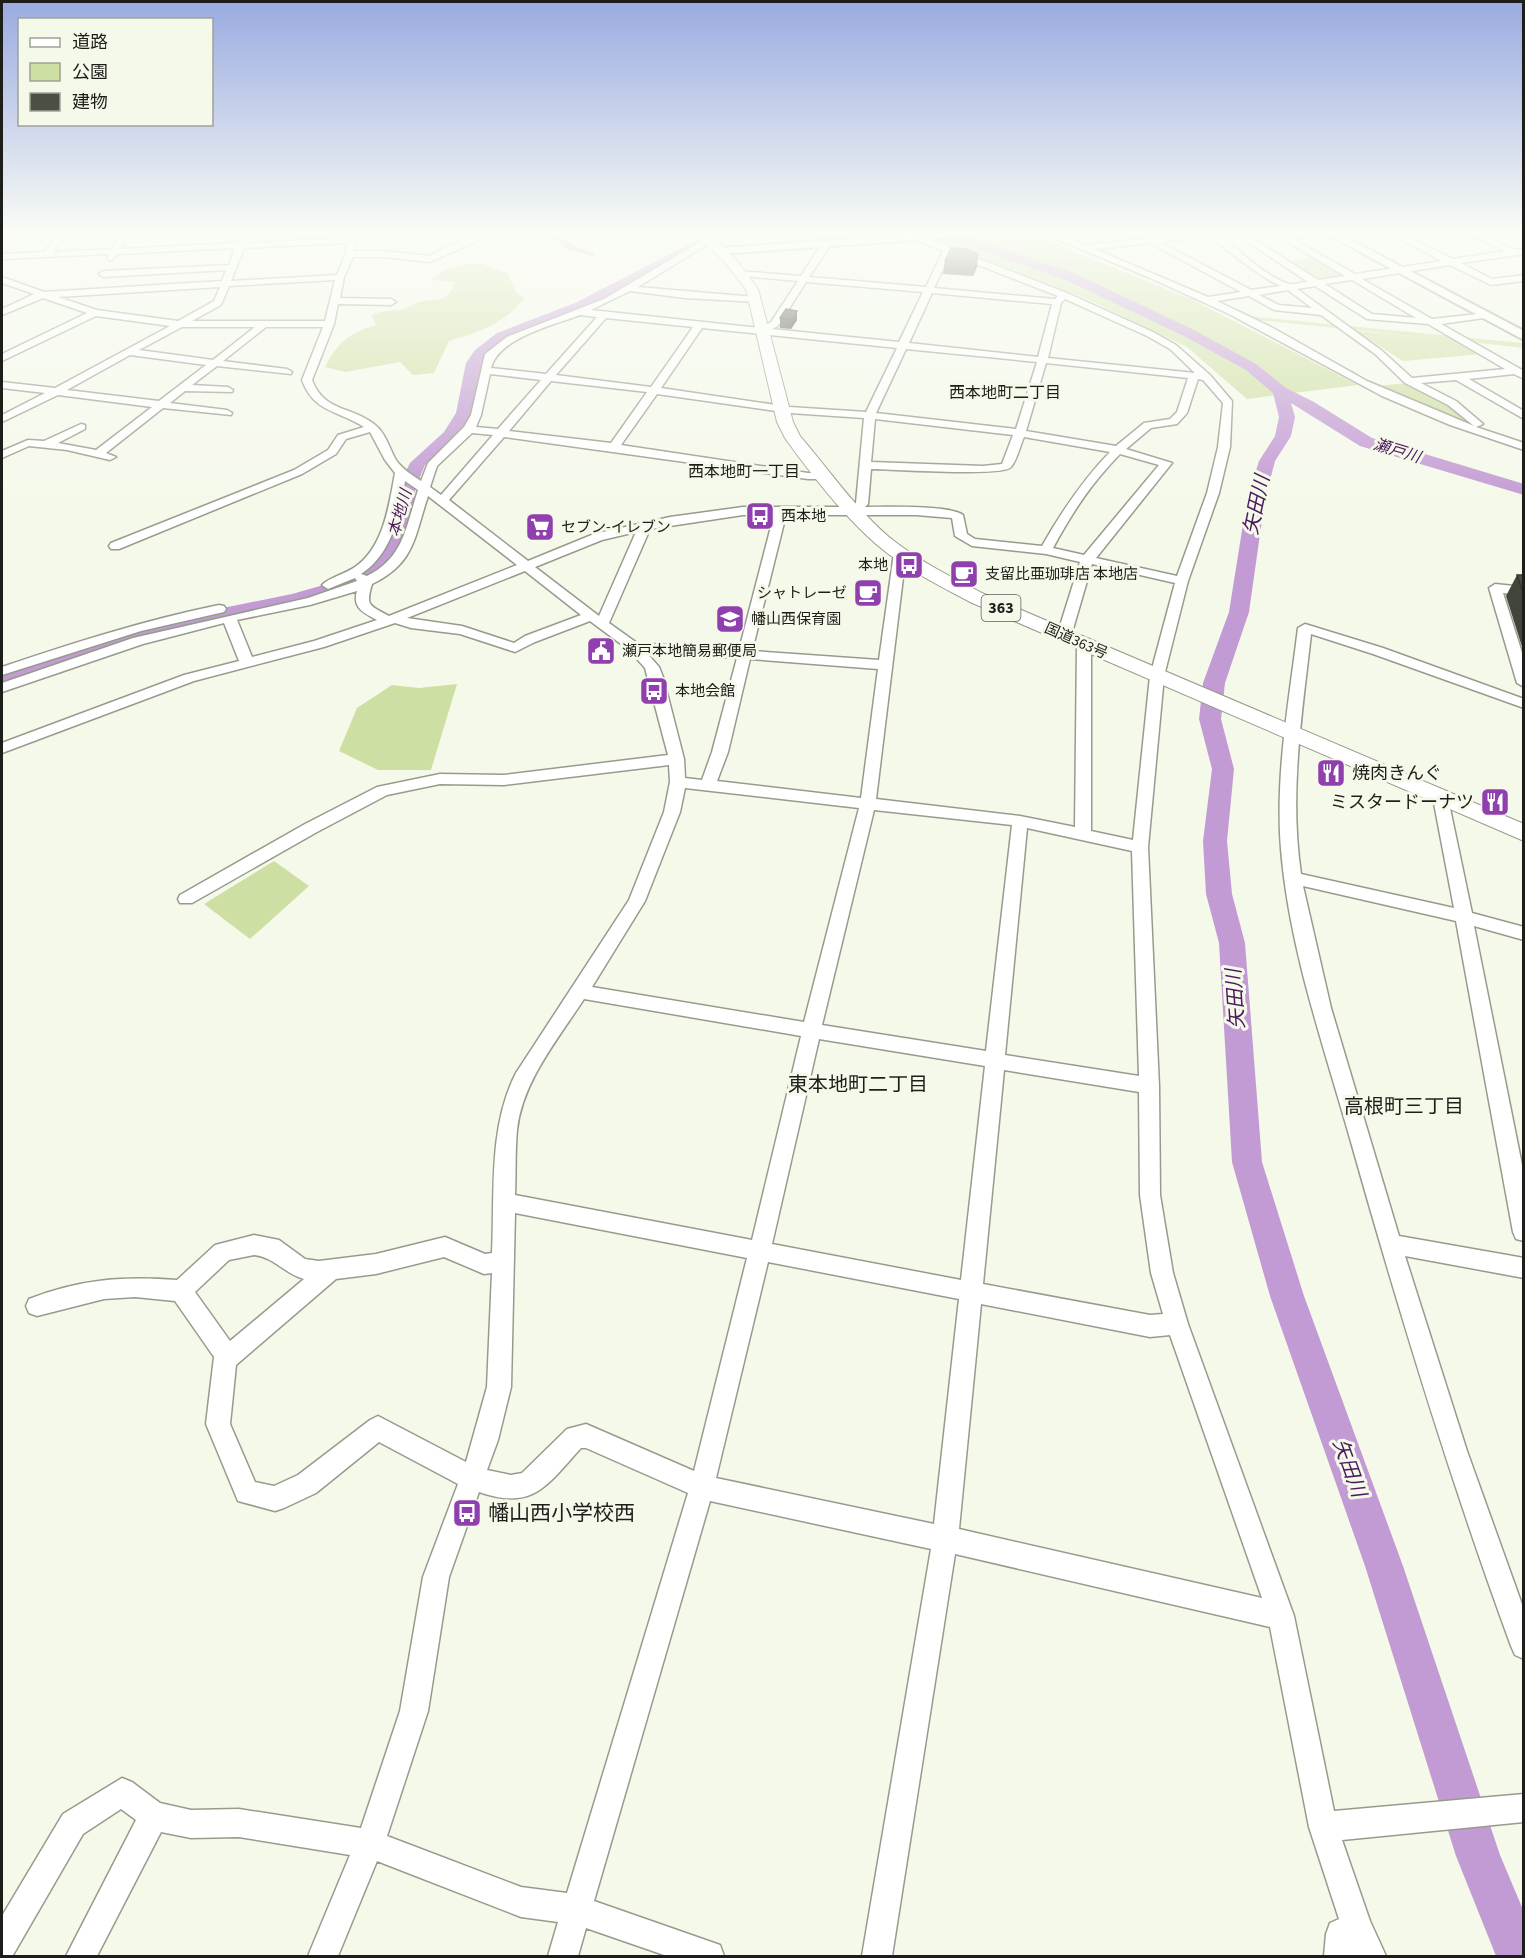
<svg xmlns="http://www.w3.org/2000/svg" width="1525" height="1958" font-family="'Source Sans 3','Noto Sans JP',sans-serif">
<style>
.green{fill:#cedfa3}
.lines{fill:none;stroke-linecap:round;stroke-linejoin:round}
.canal{fill:#c39bd4;fill-rule:evenodd}
.river{fill:#c39bd4;fill-rule:evenodd}
.minor-casing{stroke:#979b8d;stroke-width:3}
.major-casing{stroke:#979b8d;stroke-width:4}
.highway-casing{stroke:#979b8d;stroke-width:2}
.minor{fill:#fff;fill-rule:evenodd}
.major{fill:#fff;fill-rule:evenodd}
.highway{fill:#fff;fill-rule:evenodd}
.wall{fill:#41453a}
.shaded-wall{fill:#35382f}
.building{fill:#4c5043;stroke:#35382f;stroke-width:1.5}
.labels{text-anchor:middle;dominant-baseline:central;stroke-width:6;stroke-linejoin:round;paint-order:stroke}
.far-poi-label{font-size:15px;fill:#1d1e19;stroke:#f5f9ea;text-anchor:start}
.far-street-label{font-size:15px;fill:#1d1e19;stroke:#f5f9ea}
.far-neighbourhood-label{font-size:16px;fill:#1d1e19;stroke:#f5f9ea}
.far-water-label{font-size:16px;font-style:italic;fill:#4a185c;stroke:#f5f9ea}
.shield{fill:#f5f9ea;stroke:#5e6058;stroke-width:1.5}
.shield-label{font-size:16px;font-weight:bold;fill:#1d1e19}
.poi-label{font-size:18px;fill:#1d1e19;stroke:#f5f9ea;text-anchor:start}
.water-label{font-size:20px;font-style:italic;fill:#4a185c;stroke:#f5f9ea}
.neighbourhood-label{font-size:20px;fill:#1d1e19;stroke:#f5f9ea}
.near-poi-label{font-size:21px;fill:#1d1e19;stroke:#f5f9ea;text-anchor:start}
</style>
<rect width="100%" height="100%" fill="#f5f9ea"/>
<g class="green">
<path d="M 914,231 L 1024,231 L 1193,300 L 1358,385 L 1247,399 L 1187,347 L 1084,298 Z"/>
<path d="M 1317,257 L 1350,277 L 1318,282 L 1286,262 Z"/>
<path d="M 467,264 L 482,264 L 507,273 L 516,292 L 524,298 C 506,323 478,333 449,341 L 434,373 L 413,375 L 400,362 L 345,372 L 325,367 C 338,342 349,333 376,325 L 371,315 C 383,310 392,311 404,309 C 409,308 412,304 417,303 C 437,296 445,307 455,282 L 431,279 L 449,268 Z"/>
<path d="M 1248,316 L 1523,343 L 1523,348 L 1462,341 L 1482,354 L 1403,361 L 1356,331 L 1441,339 L 1257,320 Z"/>
<path d="M 1407,383 L 1449,404 L 1482,429 L 1377,386 Z"/>
<path d="M 457,684 L 431,770 L 378,770 L 339,751 L 357,708 L 392,685 L 419,688 Z"/>
<path d="M 274,861 L 309,886 L 250,939 L 204,904 Z"/>
</g>
<g class="lines">
<path class="canal" d="M 544,231 L 552,231 L 573,245 L 596,254 L 592,256 L 567,249 Z"/>
<g class="river">
<path d="M 710,231 L 724,231 L 711,243 L 585,309 L 507,339 L 486,356 L 482,363 L 472,413 L 456,438 L 425,465 L 415,489 L 415,507 L 407,532 L 394,556 L 362,586 L 295,605 L 160,632 L 2,683 L 2,670 L 149,623 L 292,594 L 348,578 L 377,553 L 389,532 L 397,507 L 397,489 L 410,463 L 444,432 L 456,413 L 466,363 L 475,350 L 497,333 L 575,303 L 703,237 Z"/>
<path d="M 933,231 L 951,231 L 1076,274 L 1194,330 L 1256,364 L 1286,388 L 1314,402 L 1372,438 L 1524,484 L 1524,495 L 1360,446 L 1291,403 L 1295,417 L 1291,436 L 1275,461 L 1265,499 L 1249,612 L 1225,683 L 1221,719 L 1234,769 L 1227,841 L 1232,894 L 1245,943 L 1262,1162 L 1304,1296 L 1403,1566 L 1500,1855 L 1524,1912 L 1524,1956 L 1496,1956 L 1456,1856 L 1365,1566 L 1270,1296 L 1232,1162 L 1219,943 L 1206,894 L 1203,841 L 1212,769 L 1199,719 L 1203,683 L 1229,612 L 1247,499 L 1259,461 L 1275,436 L 1279,417 L 1273,393 L 1246,370 L 1184,336 L 1066,280 L 935,234 Z"/>
</g>
<g class="minor-casing">
<g id="minor">
<path d="M 62,231 L 71,231 L 53,252 L 112,249 L 122,231 L 130,231 L 120,249 L 237,243 L 242,231 L 250,231 L 246,243 L 347,238 L 348,231 L 356,231 L 354,251 L 384,251 L 429,256 L 454,243 L 488,231 L 500,231 L 430,262 L 384,257 L 353,257 L 344,277 L 340,298 L 391,299 L 396,302 L 391,305 L 338,304 L 334,324 L 312,380 C 324,412 351,406 374,424 C 386,433 389,448 396,460 C 402,469 412,475 421,481 L 428,463 L 464,427 L 471,415 L 485,354 L 507,337 L 604,299 L 719,231 L 729,231 L 638,287 L 755,297 L 758,298 L 758,302 L 685,298 L 630,291 L 591,310 L 760,328 L 771,322 L 798,281 L 741,276 L 737,273 L 738,271 L 801,276 L 820,246 L 828,240 L 832,243 L 809,277 L 926,287 L 943,251 L 895,231 L 907,231 L 1067,293 L 1153,332 L 1176,345 L 1210,375 L 1232,401 L 1230,447 L 1219,493 L 1188,581 L 1164,676 L 1148,847 L 1159,1086 L 1160,1195 L 1173,1273 L 1188,1324 L 1294,1616 L 1334,1811 L 1524,1794 L 1524,1822 L 1342,1840 L 1370,1921 L 1386,1956 L 1324,1956 L 1326,1934 L 1330,1923 L 1339,1919 L 1309,1827 L 1270,1627 L 955,1554 L 892,1956 L 862,1956 L 931,1549 L 710,1501 L 594,1901 L 720,1945 L 724,1956 L 667,1956 L 586,1928 L 578,1956 L 548,1956 L 558,1922 L 521,1917 L 377,1861 L 338,1956 L 308,1956 L 350,1855 L 239,1837 L 191,1838 L 161,1832 L 97,1956 L 66,1956 L 136,1820 L 121,1809 L 83,1834 L 13,1955 L 2,1956 L 2,1916 L 63,1814 L 122,1778 L 132,1782 L 160,1803 L 191,1810 L 239,1809 L 361,1828 L 400,1711 L 423,1577 L 458,1484 L 379,1442 L 316,1493 L 284,1508 L 275,1511 L 238,1501 L 206,1424 L 214,1357 L 175,1301 L 135,1297 L 104,1299 L 37,1316 L 29,1313 L 26,1306 L 29,1299 C 80,1279 124,1276 177,1280 L 215,1245 L 254,1235 L 279,1240 L 305,1259 L 319,1261 L 376,1254 L 445,1237 L 485,1254 L 492,1253 C 495,1193 488,1128 516,1073 L 629,900 L 664,812 L 670,782 L 669,765 L 504,785 L 440,784 L 387,795 L 317,832 L 192,903 L 180,903 L 178,899 L 180,895 L 305,824 L 377,787 L 440,774 L 504,775 L 668,755 L 645,668 L 629,650 L 590,621 L 535,642 L 515,652 L 460,634 L 411,628 L 395,623 L 324,647 L 194,681 L 2,753 L 2,743 L 184,675 L 239,661 L 224,623 L 143,644 L 2,692 L 2,683 L 133,638 L 308,598 L 357,581 L 355,578 L 328,589 L 322,585 C 330,577 345,574 355,567 C 384,547 389,505 395,473 L 385,460 L 370,432 L 346,439 L 336,454 L 302,474 L 119,549 L 111,549 L 109,546 L 111,543 L 294,470 L 328,450 L 338,435 L 364,427 C 338,410 314,413 302,380 L 323,327 L 266,327 L 223,361 L 287,369 L 292,372 L 291,374 L 217,366 L 192,385 L 228,387 L 233,390 L 232,392 L 185,391 L 170,403 L 227,410 L 232,413 L 231,415 L 163,408 L 106,453 L 116,457 L 110,460 L 67,450 L 29,446 L 2,458 L 2,451 L 28,440 L 44,441 L 81,424 L 85,425 L 85,429 L 58,443 L 96,450 L 152,407 L 58,395 L 2,422 L 2,415 L 45,393 L 2,388 L 2,382 L 55,388 L 170,326 L 96,316 L 2,361 L 2,354 L 87,313 L 43,298 L 2,315 L 2,309 L 34,294 L 2,283 L 2,277 L 44,292 L 222,281 L 226,270 L 103,277 L 99,274 L 103,271 L 229,265 L 235,248 L 118,254 L 111,261 L 107,258 L 109,254 L 2,259 L 2,254 L 44,252 ZM 347,243 L 346,253 L 337,275 L 231,281 L 244,248 ZM 950,254 L 1058,296 L 1055,299 L 934,288 ZM 335,280 L 325,321 L 192,321 L 221,305 L 229,286 ZM 806,282 L 923,292 L 899,342 L 772,329 L 778,326 ZM 220,287 L 214,301 L 178,321 L 97,310 L 58,297 ZM 932,293 L 1052,304 L 1038,357 L 909,343 ZM 1065,299 L 1147,336 L 1170,349 L 1195,373 L 1048,358 L 1061,303 ZM 580,315 L 597,317 L 546,374 L 491,368 C 498,338 554,325 580,315 ZM 606,318 L 693,327 L 651,387 L 556,375 ZM 182,327 L 255,327 L 213,360 L 139,350 ZM 702,328 L 897,348 L 866,412 L 790,407 L 661,388 ZM 906,349 L 1037,362 L 1016,429 L 876,413 ZM 130,355 L 206,365 L 159,401 L 67,390 ZM 1046,363 L 1188,378 L 1177,412 L 1170,419 L 1144,423 L 1116,446 L 1026,431 ZM 490,374 L 541,380 L 498,429 L 476,427 L 481,415 ZM 1198,379 L 1203,380 L 1223,403 L 1218,447 L 1207,493 L 1177,576 L 1096,558 L 1172,463 L 1126,449 L 1151,428 L 1177,424 L 1187,413 ZM 551,381 L 647,392 L 611,443 L 509,431 ZM 657,394 L 790,413 L 864,418 L 856,503 L 850,507 L 743,507 L 670,517 L 594,534 L 528,561 L 449,500 L 504,437 L 808,479 L 826,479 L 832,476 L 826,473 L 808,473 L 621,445 ZM 875,419 L 1013,435 L 1002,464 L 983,466 L 871,462 ZM 472,433 L 493,435 L 441,495 L 430,487 L 437,466 ZM 1024,437 L 1110,452 C 1082,481 1062,511 1042,546 L 975,539 L 967,534 L 963,515 C 951,505 884,507 865,507 L 868,504 L 871,469 C 890,469 1004,477 1011,467 C 1017,460 1020,446 1024,437 ZM 1120,454 L 1159,465 L 1084,555 L 1053,548 C 1073,511 1091,484 1120,454 ZM 405,481 L 418,490 C 406,526 404,558 367,576 L 361,574 C 392,554 400,514 405,481 ZM 428,496 L 517,565 L 389,616 C 370,605 365,607 372,584 C 415,563 414,538 428,496 ZM 743,515 L 774,515 L 739,650 L 637,643 L 609,623 L 650,529 ZM 786,515 L 916,515 L 952,518 L 955,536 L 972,546 L 1046,554 L 1080,562 L 1059,629 L 1055,635 L 1062,639 L 1067,638 L 1073,629 L 1092,564 L 1175,583 L 1150,676 L 1133,840 L 1091,831 L 1091,645 L 1084,641 L 1077,645 L 1075,827 L 1020,816 L 876,799 L 906,553 L 900,549 L 894,553 L 879,660 L 752,651 ZM 636,532 L 599,616 L 535,567 L 602,540 ZM 525,571 L 581,615 L 525,636 L 514,643 L 462,626 L 407,618 ZM 357,591 C 352,608 364,613 377,620 L 314,641 L 252,657 L 237,620 L 310,605 ZM 646,652 L 737,658 L 712,752 L 702,780 L 685,778 L 684,759 L 663,677 L 659,667 ZM 750,659 L 878,669 L 861,798 L 717,781 L 728,752 ZM 685,788 L 859,808 L 804,1022 L 592,987 L 645,901 L 680,812 ZM 874,810 L 1012,825 L 986,1051 L 822,1025 ZM 1027,828 L 1132,851 L 1139,1076 L 1005,1055 ZM 584,999 L 801,1036 L 752,1240 L 515,1195 C 516,1173 515,1151 517,1130 C 522,1082 558,1039 584,999 ZM 819,1039 L 985,1066 L 961,1280 L 772,1244 ZM 1004,1070 L 1139,1092 L 1140,1195 L 1151,1273 L 1163,1314 L 1150,1315 L 983,1284 ZM 515,1213 L 747,1258 L 694,1471 L 586,1424 L 567,1429 L 522,1473 L 511,1475 L 487,1470 L 498,1440 L 511,1387 ZM 254,1255 C 274,1257 285,1274 304,1279 L 230,1341 L 195,1292 L 229,1260 ZM 444,1257 L 484,1274 L 492,1273 L 487,1387 L 466,1462 L 378,1416 L 370,1420 L 298,1475 L 274,1486 L 255,1482 L 230,1424 L 236,1365 L 336,1279 L 376,1274 ZM 768,1262 L 959,1299 L 934,1524 L 716,1478 ZM 981,1304 L 1150,1337 L 1170,1335 L 1262,1598 L 959,1529 ZM 581,1448 L 586,1448 L 688,1493 L 567,1893 L 521,1887 L 387,1836 L 428,1711 L 449,1577 L 479,1492 C 534,1511 547,1485 581,1448 Z"/>
<path d="M 1037,231 L 1049,231 L 1085,245 L 1220,231 L 1222,233 L 1219,235 C 1238,249 1267,278 1289,284 C 1295,285 1303,282 1308,282 L 1231,231 L 1241,231 L 1318,280 L 1345,276 L 1269,231 L 1279,231 L 1286,235 L 1313,231 L 1333,231 L 1293,239 L 1355,274 L 1442,261 L 1385,231 L 1396,231 L 1453,259 L 1505,251 L 1478,238 L 1416,233 L 1412,231 L 1480,233 L 1515,250 L 1524,249 L 1524,254 L 1461,263 L 1492,279 L 1524,275 L 1524,281 L 1491,285 L 1450,265 L 1362,279 L 1432,319 L 1487,313 L 1487,317 L 1484,318 L 1441,324 L 1524,371 L 1524,379 L 1514,374 L 1469,379 L 1524,411 L 1524,419 L 1456,380 L 1421,383 L 1456,401 L 1483,424 L 1476,427 L 1524,443 L 1524,450 L 1450,425 L 1382,396 L 1229,314 L 1148,277 ZM 1209,236 C 1233,254 1254,273 1280,286 L 1251,290 L 1160,242 ZM 1150,243 L 1241,292 L 1208,297 L 1095,249 ZM 1352,280 L 1416,318 L 1372,314 L 1325,284 ZM 1315,286 L 1367,319 L 1428,324 L 1505,369 L 1412,378 L 1381,350 L 1297,289 ZM 1288,290 L 1312,308 L 1279,305 L 1259,295 ZM 1249,296 L 1274,310 L 1321,315 L 1375,354 L 1405,383 L 1448,405 L 1474,426 L 1367,381 L 1273,328 L 1217,301 Z"/>
<path d="M 1504,231 L 1514,231 L 1524,236 L 1524,242 Z"/>
<path d="M 1495,584 L 1524,587 L 1524,595 L 1503,593 L 1524,659 L 1524,687 L 1517,683 L 1489,588 Z"/>
<path d="M 219,605 L 224,606 L 226,609 L 224,612 L 141,631 L 2,675 L 2,667 C 73,643 145,620 219,605 Z"/>
<path d="M 1305,624 L 1383,648 L 1524,699 L 1524,708 L 1373,654 L 1311,634 C 1302,715 1289,793 1301,874 L 1454,908 L 1433,798 L 1435,794 L 1447,794 L 1472,913 L 1524,927 L 1524,940 L 1474,926 L 1524,1175 L 1524,1241 L 1516,1239 L 1513,1232 L 1456,921 L 1303,886 L 1331,1008 L 1399,1236 L 1524,1258 L 1524,1278 L 1405,1256 L 1467,1451 L 1524,1610 L 1524,1659 L 1515,1655 L 1511,1646 C 1450,1480 1399,1312 1351,1142 C 1324,1046 1289,949 1281,849 C 1275,775 1289,702 1298,628 Z"/>
</g>
</g>
<g class="major-casing">
<g id="major">
<path d="M 956,231 L 1005,231 L 1000,234 L 721,254 L 716,251 L 721,248 Z"/>
<path d="M 1321,231 L 1334,231 L 1524,331 L 1524,340 Z"/>
</g>
</g>
<g class="highway-casing">
<path id="highway" d="M 691,231 L 704,231 L 717,241 L 738,262 L 758,289 L 793,422 L 800,436 C 829,470 855,508 889,537 C 917,560 951,577 984,594 L 1524,824 L 1524,841 L 970,602 C 938,585 904,568 876,544 C 843,515 810,473 785,438 L 777,422 L 746,289 L 723,260 Z"/>
</g>
<use href="#minor" class="minor"/>
<use href="#major" class="major"/>
<use href="#highway" class="highway"/>
</g>
<g class="wall">
<path d="M 978,254 L 977,267 L 973,276 L 943,274 L 945,261 Z"/>
<path d="M 780,318 L 797,320 L 791,329 L 780,328 Z"/>
<path d="M 1517,575 L 1524,575 L 1524,653 L 1506,596 Z"/>
</g>
<g class="shaded-wall">
<path d="M 978,254 L 977,267 L 973,276 L 974,263 Z"/>
<path d="M 797,311 L 797,320 L 791,329 L 792,320 Z"/>
</g>
<g class="building">
<path d="M 951,248 L 967,249 L 978,254 L 974,263 L 945,261 Z"/>
<path d="M 786,309 L 797,311 L 792,320 L 780,318 Z"/>
<path d="M 1517,575 L 1524,575 L 1524,595 Z"/>
</g>
<linearGradient id="sky" x2="0" y2="1"><stop stop-color="#99aae0"/><stop offset="0.46" stop-color="#fafcf6"/><stop offset="1" stop-color="#fafcf6" stop-opacity="0"/></linearGradient>
<rect width="1525" height="505" fill="url(#sky)"/>
<defs>
<g id="bus-square" transform="scale(1.5)"><rect x="-9" y="-9" width="18" height="18" rx="4" fill="#903fae" stroke="#f5f9ea"/><path d="M-5-6H5V4H4V6H2V4H-2V6H-4V4H-5ZM-3.5-4V0h7V-4ZM-3.5 1.2v1.5H-2V1.2ZM2 1.2v1.5H3.5V1.2Z" fill="#fff"/></g>
<g id="supermarket-square" transform="scale(1.5)"><rect x="-9" y="-9" width="18" height="18" rx="4" fill="#903fae" stroke="#f5f9ea"/><path d="M-6-5.5h2.5l.6 2H6L4.5 2H-2.5L-4.4-4H-6ZM-1.5 3.2a1.3 1.3 0 1 0 .1 0ZM3 3.2a1.3 1.3 0 1 0 .1 0Z" fill="#fff"/></g>
<g id="cafe-square" transform="scale(1.5)"><rect x="-9" y="-9" width="18" height="18" rx="4" fill="#903fae" stroke="#f5f9ea"/><path d="M-5.5-4.5H6V0H3Q3 3.5 0 3.5H-2.5Q-5.5 3.5-5.5 0ZM3-3.2v2h1.7v-2ZM-6 4.5H4V6H-6Z" fill="#fff"/></g>
<g id="school-square" transform="scale(1.5)"><rect x="-9" y="-9" width="18" height="18" rx="4" fill="#903fae" stroke="#f5f9ea"/><path d="M0-5L7-2L0 1L-7-2ZM-4 1L0 2.5L4 1V4Q0 6-4 4Z" fill="#fff"/></g>
<g id="civic-square" transform="scale(1.5)"><rect x="-9" y="-9" width="18" height="18" rx="4" fill="#903fae" stroke="#f5f9ea"/><path d="M-.6-6.5H3V-4.5H.6V-3L4-1V1h2V6H-6V1h2V-1L-.6-3ZM-1.2 2.5V6h2.4V2.5Z" fill="#fff"/></g>
<g id="restaurant-square" transform="scale(1.5)"><rect x="-9" y="-9" width="18" height="18" rx="4" fill="#903fae" stroke="#f5f9ea"/><path d="M-5-6h1v4h1v-4h1v4h1v-4h1v5L-1.5 .5V6h-2V.5L-5-1ZM5-6V6H3V1.5H1.5Q1.5-4 5-6Z" fill="#fff"/></g>
</defs>
<g fill-rule="evenodd">
<use href="#bus-square" x="760" y="516"/>
<use href="#supermarket-square" x="540" y="527"/>
<use href="#bus-square" x="909" y="565"/>
<use href="#cafe-square" x="964" y="574"/>
<use href="#cafe-square" x="868" y="593"/>
<use href="#school-square" x="730" y="619"/>
<use href="#civic-square" x="601" y="651"/>
<use href="#bus-square" x="654" y="691"/>
<use href="#restaurant-square" x="1331" y="773"/>
<use href="#restaurant-square" x="1495" y="802"/>
<use href="#bus-square" x="467" y="1513"/>
</g>
<g class="labels">
<g class="far-poi-label">
<text x="781" y="516">西本地</text>
<text x="561" y="527">セブン-イレブン</text>
<text x="888" y="565" text-anchor="end">本地</text>
<text x="985" y="574">支留比亜珈琲店 本地店</text>
<text x="847" y="593" text-anchor="end">シャトレーゼ</text>
<text x="751" y="619">幡山西保育園</text>
<text x="622" y="651">瀬戸本地簡易郵便局</text>
<text x="675" y="691">本地会館</text>
</g>
<g class="far-street-label">
<text transform="translate(1076 641) rotate(24)">国道363号</text>
</g>
<g class="far-neighbourhood-label">
<text x="1005" y="393">西本地町二丁目</text>
<text x="744" y="472">西本地町一丁目</text>
</g>
<g class="far-water-label">
<text transform="translate(1397 451) rotate(17)">瀬戸川</text>
<text transform="translate(400 513) rotate(-74)">本地川</text>
</g>
<rect class="shield" x="981.5" y="595" width="39" height="26" rx="4.5"/>
<g class="shield-label">
<text x="1001" y="608">363</text>
</g>
<g class="poi-label">
<text x="1352" y="773">焼肉きんぐ</text>
<text x="1474" y="802" text-anchor="end">ミスタードーナツ</text>
</g>
<g class="water-label">
<text transform="translate(1257 505) rotate(-78)">矢田川</text>
<text transform="translate(1236 999) rotate(-94)">矢田川</text>
<text transform="translate(1349 1468) rotate(70)">矢田川</text>
</g>
<g class="neighbourhood-label">
<text x="858" y="1085">東本地町二丁目</text>
<text x="1404" y="1107">高根町三丁目</text>
</g>
<g class="near-poi-label">
<text x="488" y="1513">幡山西小学校西</text>
</g>
</g>
<rect width="1525" height="1958" fill="none" stroke="#1d1e19" stroke-width="6"/>
<rect x="18" y="18" width="195" height="108" fill="#f5f9ea" stroke="#9fa196" stroke-width="1.5"/>
<rect x="30" y="38" width="30" height="9" fill="#ffffff" stroke="#9fa196" stroke-width="1.5"/>
<text x="72" y="48" font-size="18" fill="#1d1e19">道路</text>
<rect x="30" y="63" width="30" height="18" fill="#cedfa3" stroke="#9fa196" stroke-width="1.5"/>
<text x="72" y="78" font-size="18" fill="#1d1e19">公園</text>
<rect x="30" y="93" width="30" height="18" fill="#4c5043" stroke="#9fa196" stroke-width="1.5"/>
<text x="72" y="108" font-size="18" fill="#1d1e19">建物</text>
</svg>
